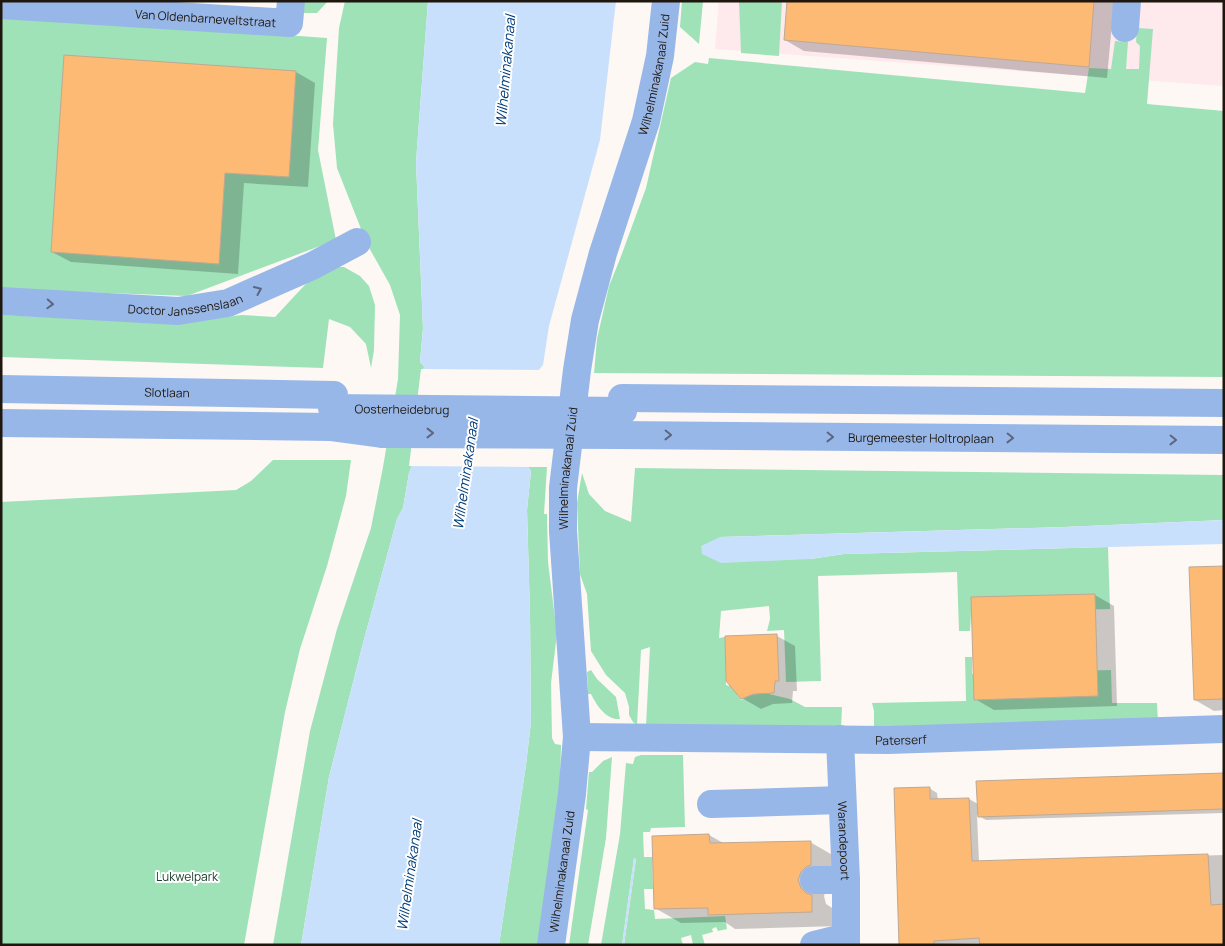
<svg xmlns="http://www.w3.org/2000/svg" width="1225" height="946" font-family="Manrope,sans-serif">
<style>
.industrial{fill:#fee9ed}
.green{fill:#9fe2b8}
.water{fill:#c9e0fd}
.pier{fill:#fdf8f4}
.shadow{fill:#0003}
.building{fill:#fdba75;stroke:#bfa892}
.lines{fill:none;stroke-linecap:round;stroke-linejoin:round}
.minor{stroke:#98b7e9;stroke-width:28}
.minor-bridge{stroke:#98b7e9;stroke-width:28}
.oneway{stroke:#5c677c}
.labels{text-anchor:middle;dominant-baseline:central;stroke-width:4;stroke-linejoin:round;paint-order:stroke}
.street-label{font-size:12px;fill:#1f170e;stroke:#fff}
.park-label{font-size:12px;fill:#1a402b;stroke:#fff}
.water-label{font-size:14px;font-style:italic;fill:#003d79;stroke:#fff}
</style>
<rect width="100%" height="100%" fill="#fdf8f4"/>
<path class="industrial" d="M 719,1 L 1224,1 L 1224,86 L 715,49 Z"/>
<g class="green">
<path d="M 304,1 L 328,1 L 317,13 L 303,13 Z"/>
<path d="M 345,1 L 428,1 L 416,162 L 423,328 L 420,362 L 424,366 L 411,468 L 409,473 L 403,508 L 397,519 L 363,643 L 329,777 L 301,945 L 273,945 L 310,731 L 337,629 L 371,528 L 383,467 L 398,379 L 400,315 L 390,285 L 367,244 L 337,168 L 333,124 L 339,28 Z"/>
<path d="M 682,1 L 703,1 L 699,44 L 680,27 Z"/>
<path d="M 739,1 L 782,1 L 779,56 L 741,53 Z"/>
<path d="M 1,14 L 327,38 L 318,150 L 336,240 L 187,296 L 1,289 Z"/>
<path d="M 1137,28 L 1153,29 L 1147,104 L 1224,111 L 1224,377 L 594,373 L 597,339 L 609,286 L 620,259 L 646,188 L 671,78 L 695,62 L 708,64 L 709,58 L 1085,93 L 1089,68 L 1111,69 L 1115,41 L 1128,42 L 1126,69 L 1139,69 L 1140,46 L 1136,42 Z"/>
<path d="M 326,267 L 344,267 L 360,276 L 369,286 L 375,305 L 374,350 L 371,368 L 366,344 L 350,327 L 329,319 L 323,368 L 1,357 L 2,315 L 172,323 L 242,315 L 275,317 L 316,273 Z"/>
<path d="M 273,460 L 351,460 L 346,496 L 327,566 L 300,649 L 285,712 L 244,945 L 1,945 L 1,502 L 236,490 L 251,481 Z"/>
<path d="M 528,467 L 547,467 L 544,514 L 547,514 L 548,562 L 557,634 L 551,683 L 552,738 L 555,744 L 561,745 L 560,788 L 542,945 L 499,945 L 526,765 L 531,722 L 530,614 L 527,510 L 531,471 Z"/>
<path d="M 635,468 L 1224,475 L 1224,520 L 1064,527 L 720,537 L 810,559 L 844,554 L 1108,547 L 1110,609 L 971,613 L 970,631 L 959,631 L 957,572 L 818,576 L 821,681 L 786,682 L 784,630 L 767,631 L 770,619 L 769,606 L 721,611 L 719,638 L 725,637 L 726,685 L 729,686 L 729,683 L 741,700 L 751,695 L 765,693 L 790,699 L 805,707 L 842,707 L 841,729 L 646,726 L 650,647 L 641,650 L 637,725 L 633,722 L 629,715 L 629,707 L 625,693 L 606,675 L 591,651 L 587,594 L 580,574 L 577,503 L 582,473 L 589,494 L 605,511 L 631,522 Z"/>
<path d="M 965,657 L 972,657 L 972,674 L 1111,670 L 1112,703 L 1157,703 L 1158,722 L 874,730 L 874,711 L 872,703 L 966,701 Z"/>
<path d="M 591,670 L 597,679 L 616,697 L 620,719 C 606,720 597,706 591,694 L 588,694 L 587,672 Z"/>
<path d="M 641,755 L 683,755 L 685,827 L 651,828 L 650,832 L 643,832 L 644,857 L 652,857 L 653,889 L 644,889 L 645,909 L 654,910 L 655,919 L 725,916 L 727,929 L 718,931 L 716,927 L 712,929 L 713,932 L 702,935 L 705,945 L 693,945 L 691,935 L 681,938 L 683,945 L 624,945 L 636,859 L 634,858 L 622,945 L 601,945 L 620,834 L 626,763 L 633,764 L 635,757 Z"/>
<path d="M 612,757 L 606,838 L 588,945 L 569,945 L 588,810 L 586,809 L 589,772 L 592,772 L 603,761 Z"/>
</g>
<g class="water">
<path d="M 428,1 L 616,1 L 600,140 L 549,326 L 543,365 L 538,371 L 526,465 L 531,471 L 527,510 L 530,614 L 531,722 L 526,765 L 499,945 L 301,945 L 329,777 L 363,643 L 397,519 L 403,508 L 409,473 L 411,468 L 424,366 L 420,362 L 423,328 L 416,162 Z"/>
<path d="M 1224,520 L 1224,544 L 844,554 L 810,559 L 721,563 L 702,554 L 701,546 L 720,537 L 1064,527 Z"/>
<path d="M 634,858 L 636,859 L 624,945 L 622,945 Z"/>
</g>
<path class="pier" d="M 421,369 L 542,370 L 529,464 L 531,467 L 409,466 Z"/>
<g class="shadow">
<path d="M 788,1 L 1114,1 L 1107,78 L 804,51 L 785,40 Z"/>
<path d="M 296,72 L 315,83 L 308,187 L 244,183 L 238,274 L 71,262 L 52,252 Z"/>
<path d="M 1224,567 L 1224,710 L 1214,711 L 1195,700 Z"/>
<path d="M 1095,595 L 1114,606 L 1117,706 L 994,710 L 975,699 Z"/>
<path d="M 777,636 L 795,646 L 797,691 L 793,691 L 792,703 L 773,704 L 761,709 L 742,698 Z"/>
<path d="M 1224,775 L 1224,813 L 986,820 L 977,815 L 979,862 L 1224,855 L 1224,945 L 981,943 L 900,945 L 929,788 L 937,793 L 938,800 L 969,799 L 978,804 Z"/>
<path d="M 709,835 L 725,844 L 810,842 L 836,857 L 824,896 L 826,904 L 837,911 L 838,926 L 735,929 L 725,922 L 681,923 L 655,908 Z"/>
</g>
<g class="building">
<path d="M 787,1 L 1094,1 L 1089,67 L 784,40 Z"/>
<path d="M 64,55 L 296,71 L 289,177 L 225,173 L 219,264 L 51,252 Z"/>
<path d="M 1224,566 L 1224,699 L 1194,700 L 1189,567 Z"/>
<path d="M 1095,594 L 1098,696 L 974,700 L 971,597 Z"/>
<path d="M 777,634 L 779,681 L 775,681 L 774,693 L 754,694 L 741,699 L 726,681 L 725,636 Z"/>
<path d="M 1224,773 L 1224,809 L 978,817 L 976,781 Z"/>
<path d="M 930,787 L 930,799 L 969,798 L 972,861 L 1208,854 L 1211,905 L 1224,904 L 1224,945 L 980,945 L 979,938 L 934,941 L 934,945 L 899,945 L 894,788 Z"/>
<path d="M 709,834 L 710,843 L 811,841 L 811,865 L 806,867 L 801,872 L 798,880 L 801,888 L 806,893 L 812,895 L 812,912 L 708,915 L 708,908 L 654,909 L 652,836 Z"/>
</g>
<g class="lines">
<g class="minor">
<path id="s1" d="M 1,5 L 289,23 L 291,1"/>
<path d="M 1125,28 L 1127,1"/>
<path id="s2" d="M 1,301 L 178,311 L 228,303 L 312,266 L 357,242"/>
<path id="s3" d="M 1,389 L 334,395"/>
<path d="M 622,398 L 1224,403"/>
<path d="M 1,423 L 330,427 L 382,434"/>
<path id="s4" d="M 619,435 L 1224,440"/>
<path id="s5" d="M 577,737 L 888,740 L 1224,729"/>
<path id="s6" d="M 840,739 L 846,880 L 846,945"/>
<path d="M 711,804 L 842,800"/>
<path d="M 814,880 L 846,880"/>
<path id="s7" d="M 551,945 L 572,794 L 577,737 L 563,531 L 563,488 L 577,370 L 585,320 L 603,253 L 646,121 L 660,56 L 666,1"/>
<path d="M 814,945 L 846,937"/>
</g>
<g class="minor-bridge">
<path id="s8" d="M 332,408 L 623,411"/>
<path d="M 382,434 L 619,435"/>
</g>
</g>
<defs><path id="oneway-chevron" d="M-2-3.5L2.5 0L-2 3.5" fill="none" stroke-width="1.6" stroke-linecap="round" stroke-linejoin="round" transform="scale(1.25)"/></defs>
<g class="oneway">
<use href="#oneway-chevron" transform="translate(258 290) rotate(-24)"/>
<use href="#oneway-chevron" transform="translate(50 304) rotate(3)"/>
<use href="#oneway-chevron" transform="translate(430 433)"/>
<use href="#oneway-chevron" transform="translate(668 435) rotate(1)"/>
<use href="#oneway-chevron" transform="translate(830 437) rotate(1)"/>
<use href="#oneway-chevron" transform="translate(1010 438) rotate(1)"/>
<use href="#oneway-chevron" transform="translate(1173 440) rotate(1)"/>
</g>
<g class="labels">
<g class="street-label">
<text stroke="none"><textPath href="#s1" startOffset="205">Van Oldenbarneveltstraat</textPath></text>
<text stroke="none"><textPath href="#s7" startOffset="884">Wilhelminakanaal Zuid</textPath></text>
<text stroke="none"><textPath href="#s2" startOffset="185">Doctor Janssenslaan</textPath></text>
<text stroke="none"><textPath href="#s3" startOffset="166">Slotlaan</textPath></text>
<text stroke="none"><textPath href="#s8" startOffset="70">Oosterheidebrug</textPath></text>
<text stroke="none"><textPath href="#s4" startOffset="302">Burgemeester Holtroplaan</textPath></text>
<text stroke="none"><textPath href="#s7" startOffset="479">Wilhelminakanaal Zuid</textPath></text>
<text stroke="none"><textPath href="#s5" startOffset="324">Paterserf</textPath></text>
<text stroke="none"><textPath href="#s6" startOffset="102">Warandepoort</textPath></text>
<text stroke="none"><textPath href="#s7" startOffset="74">Wilhelminakanaal Zuid</textPath></text>
</g>
<g class="park-label">
<text x="187" y="876">Lukwelpark</text>
</g>
<g class="water-label">
<text transform="translate(505 71) rotate(-85)">Wilhelminakanaal</text>
<text transform="translate(465 474) rotate(-82)">Wilhelminakanaal</text>
<text transform="translate(409 875) rotate(-82)">Wilhelminakanaal</text>
</g>
</g>
<rect width="1225" height="946" fill="none" stroke="#1f170e" stroke-width="5"/>
</svg>
